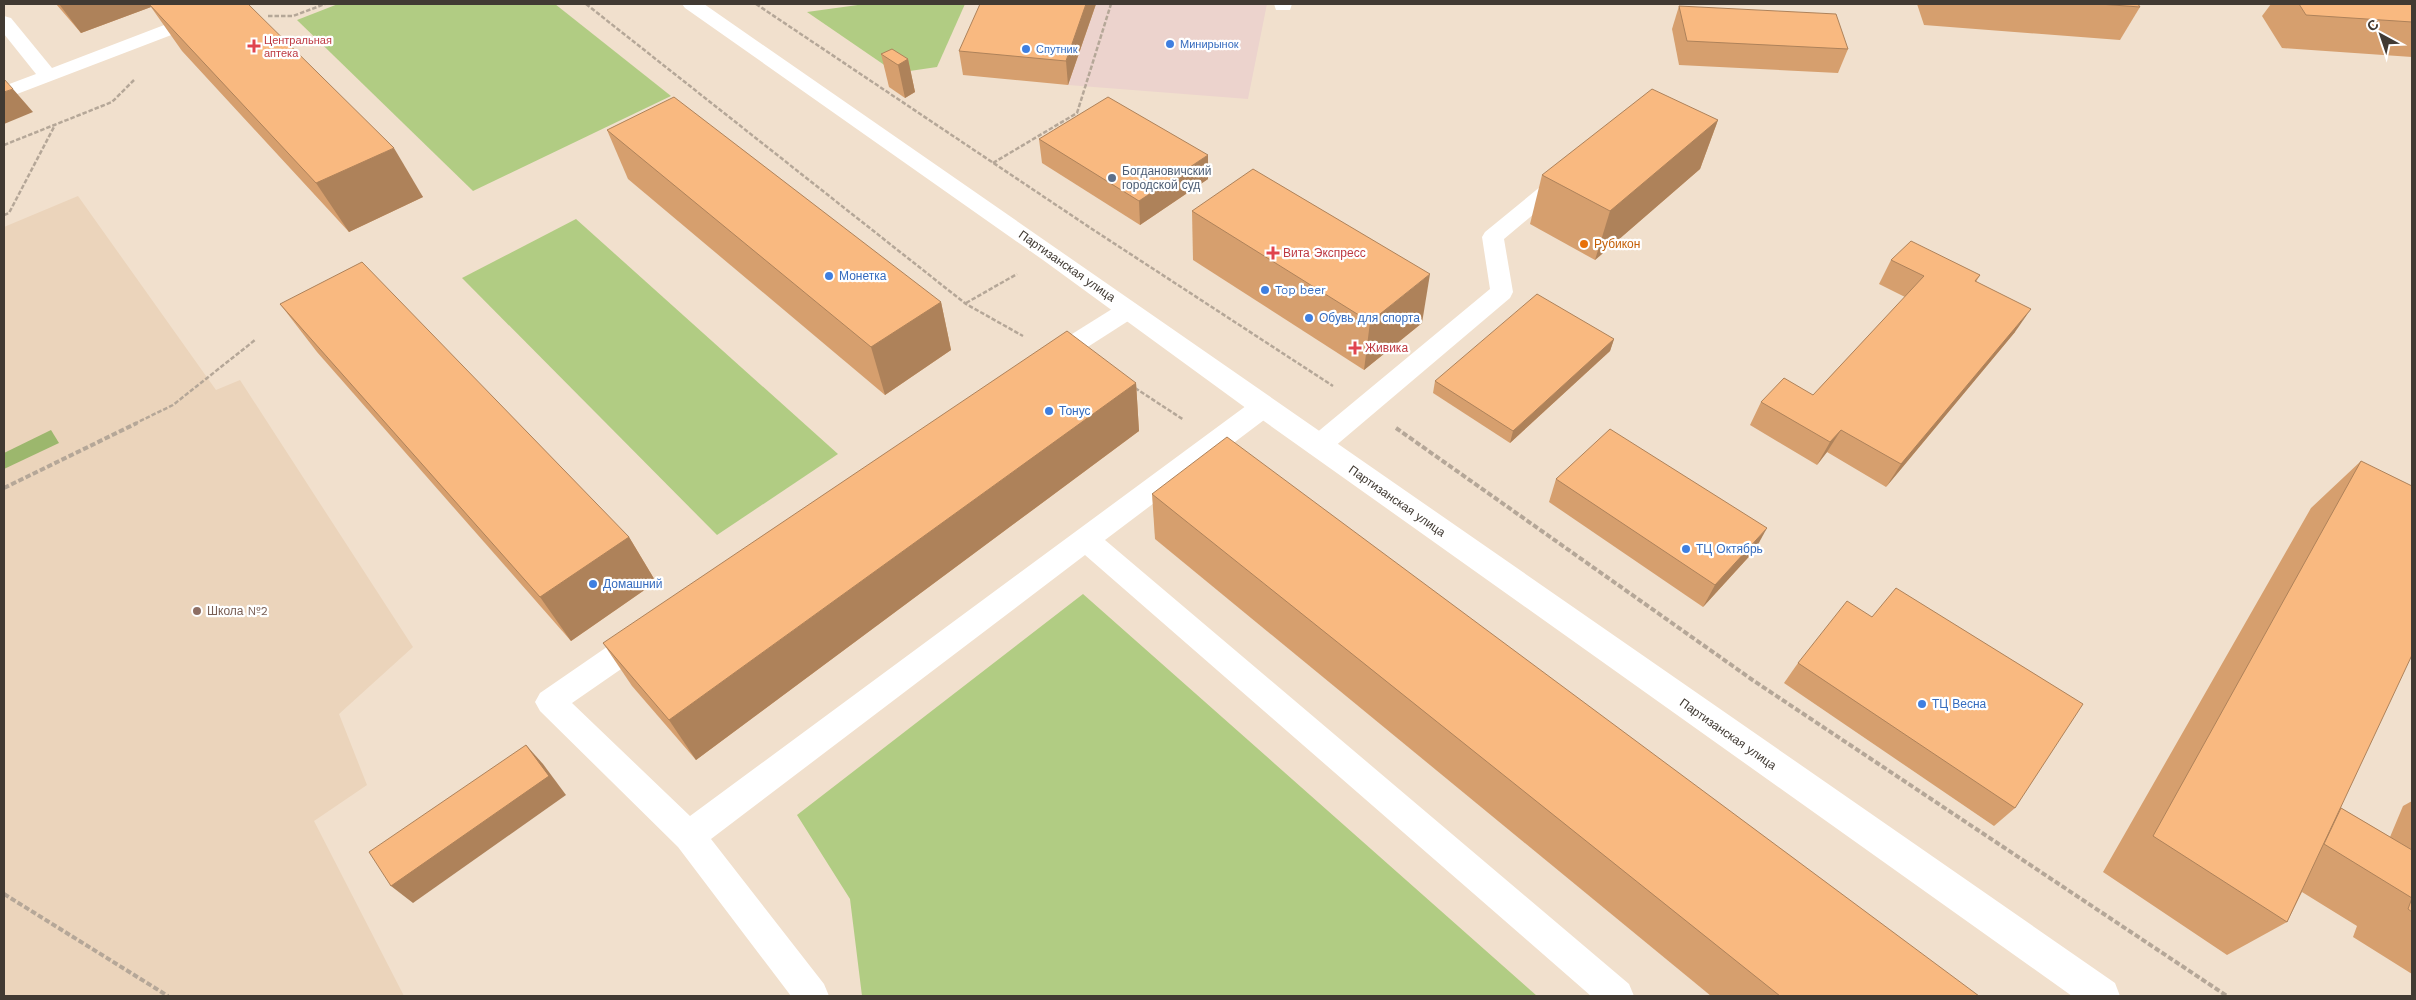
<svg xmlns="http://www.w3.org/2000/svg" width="2416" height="1000" font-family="'Work Sans',sans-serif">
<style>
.commercial{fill:#ecd3cd}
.built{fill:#ebd4bb}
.green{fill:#b1cc83}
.forest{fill:#9cb76d}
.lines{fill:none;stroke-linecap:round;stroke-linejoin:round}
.path-far1{stroke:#b5a798;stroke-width:2.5;stroke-dasharray:4.5 2;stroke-linecap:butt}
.path{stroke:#b5a798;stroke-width:4;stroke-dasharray:5.5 2.5;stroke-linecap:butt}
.service{fill:#fff;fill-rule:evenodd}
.tertiary{fill:#fff;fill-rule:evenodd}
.wall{fill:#d69f6e}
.shaded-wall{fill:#ae825a}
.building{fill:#f9b980;stroke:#ae825a}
.shop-dot{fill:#3f7fe0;stroke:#fff;stroke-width:2}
.health-dot{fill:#e0444e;stroke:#fff;stroke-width:2}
.service-dot{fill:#5c6f8a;stroke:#fff;stroke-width:2}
.food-dot{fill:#e8710a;stroke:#fff;stroke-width:2}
.education-dot{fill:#8d6e63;stroke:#fff;stroke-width:2}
.labels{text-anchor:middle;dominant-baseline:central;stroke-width:4.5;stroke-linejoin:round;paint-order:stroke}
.far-health-label{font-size:11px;fill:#be3a42;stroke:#fff;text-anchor:start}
.far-shop-label{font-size:11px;fill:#366cbe;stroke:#fff;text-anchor:start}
.service-label{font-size:12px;fill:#4e5e75;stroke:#fff;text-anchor:start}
.food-label{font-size:12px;fill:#c56008;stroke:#fff;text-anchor:start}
.health-label{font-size:12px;fill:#be3a42;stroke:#fff;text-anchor:start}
.street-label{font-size:12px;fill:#413a33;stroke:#fff}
.shop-label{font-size:12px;fill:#366cbe;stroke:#fff;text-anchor:start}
.education-label{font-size:12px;fill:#785e54;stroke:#fff;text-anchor:start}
</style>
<rect width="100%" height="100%" fill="#f1e0cd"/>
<path class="commercial" d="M 1096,4 L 1267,4 L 1248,99 L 1068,85 Z"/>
<path class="built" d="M 78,196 L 216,390 L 240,380 L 413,647 L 339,714 L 367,785 L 314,821 L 404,996 L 4,996 L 4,227 Z"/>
<g class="green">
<path d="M 338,4 L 555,4 L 671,96 L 473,191 L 297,20 Z"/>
<path d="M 865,4 L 965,4 L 937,67 L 896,73 L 807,12 Z"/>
<path d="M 576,219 L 838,454 L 717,535 L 462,278 Z"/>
<path d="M 1083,594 L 1537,996 L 862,996 L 850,899 L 797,815 Z"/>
</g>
<path class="forest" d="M 51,430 L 59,443 L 4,469 L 4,453 Z"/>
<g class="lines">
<g class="path-far1">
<path d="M 586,4 L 966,304 L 1023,336"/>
<path d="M 756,4 L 1092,229 L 1333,386"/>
<path d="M 268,16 L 293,16 L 325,4"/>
<path d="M 4,145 L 112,102 L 134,80"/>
<path d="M 993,163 L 1077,113 L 1111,4"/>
<path d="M 4,215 L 9,213 L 55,125"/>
<path d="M 966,303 L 1017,274"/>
<path d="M 1135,388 L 1184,420"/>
<path d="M 134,424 L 173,405 L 255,340"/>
</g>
<g class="path">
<path d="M 1396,428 L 1754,681 L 2227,996"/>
<path d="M 4,488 L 137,423"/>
<path d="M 4,894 L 168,996"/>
</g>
<g class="service">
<path d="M 219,4 L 244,4 L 242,8 L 4,99 L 4,86 L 36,74 L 4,34 L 4,16 L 11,18 L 52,68 Z"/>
<path d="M 1274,4 L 1292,4 L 1290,10 L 1276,10 Z"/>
<path d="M 1564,171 L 1571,173 L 1575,178 L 1571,183 L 1504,239 L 1513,292 L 1510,298 L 1327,453 L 1318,456 L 1309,453 L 1305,446 L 1309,439 L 1490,289 L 1482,237 L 1485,232 L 1557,173 Z"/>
<path d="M 1128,302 L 1136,304 L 1140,310 L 1136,316 L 1058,366 L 1049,369 L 1040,366 L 1037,360 L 1040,354 L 1120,304 Z"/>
<path d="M 1263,398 L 1272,400 L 1275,407 L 1272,414 L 1105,540 L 1629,984 L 1634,996 L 1591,996 L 1085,555 L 711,839 L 824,984 L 829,996 L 791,996 L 678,847 L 540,711 L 535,702 L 540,693 L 633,629 L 643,626 L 653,629 L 657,638 L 653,647 L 572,703 L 690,816 L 1254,400 Z"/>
</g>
<path class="tertiary" d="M 682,4 L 704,4 L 2115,983 L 2120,996 L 2072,996 L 1254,414 L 1043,260 L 685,8 Z"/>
</g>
<g class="wall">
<path d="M 56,4 L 248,4 L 423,197 L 349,232 L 182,51 L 151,7 L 81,33 Z"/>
<path d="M 1096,4 L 1068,85 L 963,75 L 959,51 Z"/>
<path d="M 1917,4 L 2138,4 L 2140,7 L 2120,40 L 1924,25 Z"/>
<path d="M 2271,4 L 2412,4 L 2412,57 L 2282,48 L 2262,16 Z"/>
<path d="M 1679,6 L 1848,49 L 1838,73 L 1679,65 L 1672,29 Z"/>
<path d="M 881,54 L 908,59 L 915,92 L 905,98 L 889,87 Z"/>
<path d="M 1718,120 L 1700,169 L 1595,260 L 1530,224 L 1542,175 Z"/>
<path d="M 607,130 L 941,302 L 951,350 L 885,395 L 628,179 Z"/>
<path d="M 1039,139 L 1208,179 L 1140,225 L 1042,163 Z"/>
<path d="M 1192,211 L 1422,323 L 1364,370 L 1193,260 Z"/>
<path d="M 1891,260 L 1980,275 L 1976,282 L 2015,332 L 1886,487 L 1827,452 L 1817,465 L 1750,425 L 1761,402 L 1813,395 L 1905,297 L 1879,284 Z"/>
<path d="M 280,304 L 629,537 L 656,582 L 571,641 L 317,352 Z"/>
<path d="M 1614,339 L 1610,351 L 1510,443 L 1433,393 L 1435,381 Z"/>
<path d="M 1136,383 L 1139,431 L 696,760 L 632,686 L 603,643 Z"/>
<path d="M 2361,461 L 2341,808 L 2390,837 L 2403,806 L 2412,801 L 2412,974 L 2353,937 L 2357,926 L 2302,892 L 2287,922 L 2227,955 L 2103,872 L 2311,508 Z"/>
<path d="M 1556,479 L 1755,550 L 1703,607 L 1549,502 Z"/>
<path d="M 1152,494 L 1979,996 L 1711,996 L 1155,539 Z"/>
<path d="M 1872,617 L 2015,808 L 1994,826 L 1784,683 L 1798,663 Z"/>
</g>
<g class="shaded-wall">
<path d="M 59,4 L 149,4 L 151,7 L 81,33 Z"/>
<path d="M 1086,4 L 1096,4 L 1068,85 L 1066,61 Z"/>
<path d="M 908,59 L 915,92 L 905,98 L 898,65 Z"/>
<path d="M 13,89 L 33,112 L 4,124 L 4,92 Z"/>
<path d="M 1718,120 L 1700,169 L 1595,260 L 1610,211 Z"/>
<path d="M 394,148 L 423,197 L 349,232 L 316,183 Z"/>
<path d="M 1208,155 L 1208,179 L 1140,225 L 1139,201 Z"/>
<path d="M 1430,274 L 1422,323 L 1364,370 L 1370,322 Z"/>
<path d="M 941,302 L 951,350 L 885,395 L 871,347 Z"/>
<path d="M 2031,309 L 2015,332 L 1886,487 L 1901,464 Z"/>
<path d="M 1614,339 L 1610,351 L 1510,443 L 1513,431 Z"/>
<path d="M 1136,383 L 1139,431 L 696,760 L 669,720 Z"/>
<path d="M 1841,430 L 1827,452 L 1817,465 L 1830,442 Z"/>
<path d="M 1767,528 L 1755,550 L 1703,607 L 1715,585 Z"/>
<path d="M 629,537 L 656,582 L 571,641 L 540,597 Z"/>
<path d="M 526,745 L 543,764 L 566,795 L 413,903 L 391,886 Z"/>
</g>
<g class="building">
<path d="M 149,4 L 248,4 L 394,148 L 316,183 Z"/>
<path d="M 980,4 L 1086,4 L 1066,61 L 959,51 Z"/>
<path d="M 2099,4 L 2138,4 L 2140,7 Z"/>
<path d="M 2299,4 L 2412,4 L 2412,22 L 2306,15 Z"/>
<path d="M 1679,6 L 1836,14 L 1848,49 L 1687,41 Z"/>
<path d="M 892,49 L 908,59 L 898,65 L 881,54 Z"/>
<path d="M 4,79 L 13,89 L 4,92 Z"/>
<path d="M 1652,89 L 1718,120 L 1610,211 L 1542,175 Z"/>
<path d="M 674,97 L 941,302 L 871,347 L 607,130 Z"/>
<path d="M 1108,97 L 1208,155 L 1139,201 L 1039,139 Z"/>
<path d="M 1253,169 L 1430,274 L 1370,322 L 1192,211 Z"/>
<path d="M 1911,241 L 1980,275 L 1975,281 L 2031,309 L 1901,464 L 1841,430 L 1830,442 L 1761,402 L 1784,378 L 1813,395 L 1924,276 L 1891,260 Z"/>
<path d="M 362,262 L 629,537 L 540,597 L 280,304 Z"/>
<path d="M 1537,294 L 1614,339 L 1513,431 L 1435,381 Z"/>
<path d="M 1067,331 L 1136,383 L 669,720 L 603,643 Z"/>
<path d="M 1610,429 L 1767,528 L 1715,585 L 1556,479 Z"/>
<path d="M 1227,437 L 1979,996 L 1780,996 L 1152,494 Z"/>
<path d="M 2361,461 L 2412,486 L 2412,655 L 2287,922 L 2153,836 Z"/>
<path d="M 1896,588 L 2083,704 L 2015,808 L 1798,663 L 1847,601 L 1872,617 Z"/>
<path d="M 526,745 L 549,776 L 391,886 L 369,852 Z"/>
<path d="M 2341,808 L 2412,850 L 2412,912 L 2408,909 L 2412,898 L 2324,844 Z"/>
</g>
<g class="shop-dot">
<circle cx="1170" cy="44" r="5"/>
<circle cx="1026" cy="49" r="5"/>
<circle cx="829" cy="276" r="5"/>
<circle cx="1265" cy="290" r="5"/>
<circle cx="1309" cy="318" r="5"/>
<circle cx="1049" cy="411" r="5"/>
<circle cx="1686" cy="549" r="5"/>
<circle cx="593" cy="584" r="5"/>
<circle cx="1922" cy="704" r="5"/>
</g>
<g class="health-dot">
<path d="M251.5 38.5h5v5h5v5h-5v5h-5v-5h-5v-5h5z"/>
<path d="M1270.5 245.5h5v5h5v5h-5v5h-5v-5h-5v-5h5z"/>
<path d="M1352.5 340.5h5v5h5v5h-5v5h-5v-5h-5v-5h5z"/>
</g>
<circle class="service-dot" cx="1112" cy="178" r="5"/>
<circle class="food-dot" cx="1584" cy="244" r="5"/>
<circle class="education-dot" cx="197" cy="611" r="5"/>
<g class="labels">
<g class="far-health-label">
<text x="264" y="40">Центральная<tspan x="264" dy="13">аптека</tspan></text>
</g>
<g class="far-shop-label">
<text x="1180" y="44">Минирынок</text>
<text x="1036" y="49">Спутник</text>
</g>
<g class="service-label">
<text x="1122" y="171">Богдановичский<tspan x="1122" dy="14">городской суд</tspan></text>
</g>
<g class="food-label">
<text x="1594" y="244">Рубикон</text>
</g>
<g class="health-label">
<text x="1283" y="253">Вита Экспресс</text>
<text x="1365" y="348">Живика</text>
</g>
<g class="street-label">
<text transform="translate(1067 266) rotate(35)">Партизанская улица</text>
<text transform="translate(1397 501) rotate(35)">Партизанская улица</text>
<text transform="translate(1728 734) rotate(35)">Партизанская улица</text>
</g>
<g class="shop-label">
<text x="839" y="276">Монетка</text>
<text x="1275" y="290">Top beer</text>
<text x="1319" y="318">Обувь для спорта</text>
<text x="1059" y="411">Тонус</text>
<text x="1696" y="549">ТЦ Октябрь</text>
<text x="603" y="584">Домашний</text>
<text x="1932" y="704">ТЦ Весна</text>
</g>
<g class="education-label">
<text x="207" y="611">Школа №2</text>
</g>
</g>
<rect width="2416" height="1000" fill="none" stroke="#413a33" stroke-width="10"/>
<g transform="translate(2381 35) rotate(320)" stroke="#ffffff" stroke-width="4" paint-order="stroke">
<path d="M0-4L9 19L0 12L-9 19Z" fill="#413a33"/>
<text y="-8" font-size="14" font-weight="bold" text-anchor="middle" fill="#413a33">С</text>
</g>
</svg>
